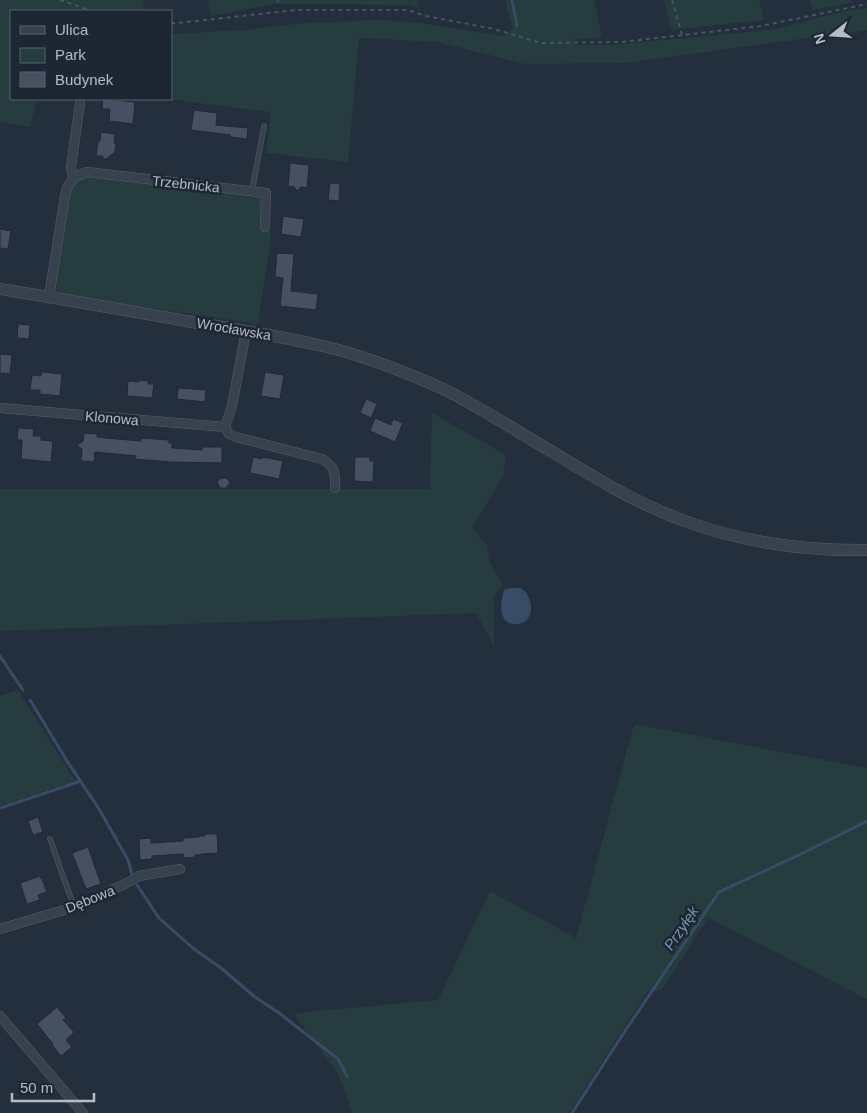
<svg xmlns="http://www.w3.org/2000/svg" width="867" height="1113" font-family="Helvetica,sans-serif">
<style>
.green{fill:#263c3f}
.water{fill:#394c67}
.lines{fill:none;stroke-linecap:round;stroke-linejoin:round}
.stream{stroke:#394c67;stroke-width:3}
.building{fill:#455162;stroke:#1f2835}
.service-casing{stroke:#565f6c;stroke-width:5.5}
.minor-casing{stroke:#565f6c;stroke-width:10}
.tertiary-casing{stroke:#565f6c;stroke-width:12}
.path{stroke:#44595c;stroke-width:2;stroke-dasharray:4 4;stroke-linecap:butt}
.service{stroke:#38414e;stroke-width:4.5}
.minor{stroke:#38414e;stroke-width:9}
.tertiary{stroke:#38414e;stroke-width:11}
.labels{text-anchor:middle;dominant-baseline:central;stroke-width:5;stroke-linejoin:round;paint-order:stroke}
.street-label{font-size:14px;fill:#b4bcc9;stroke:#1d2633}
.water-label{font-size:15px;font-style:italic;fill:#7c92b1;stroke:#1d2633}
</style>
<rect width="100%" height="100%" fill="#242f3e"/>
<g class="green">
<path d="M 0,0 L 143,0 L 145,11 L 11,11 L 11,99 L 37,99 L 30,127 L 0,122 Z"/>
<path d="M 208,0 L 417,0 L 419,8 L 409,5 L 275,4 L 211,16 Z"/>
<path d="M 505,0 L 594,0 L 602,37 L 574,40 L 575,45 L 612,45 L 777,29 L 832,14 L 867,8 L 867,30 L 625,63 L 525,64 L 438,42 L 359,38 L 348,162 L 266,153 L 271,112 L 167,99 L 171,99 L 171,34 L 244,30 L 304,23 L 377,20 L 415,22 L 502,36 L 513,29 Z"/>
<path d="M 664,0 L 759,0 L 764,20 L 671,30 Z"/>
<path d="M 810,0 L 851,0 L 852,2 L 867,0 L 813,10 Z"/>
<path d="M 81,177 L 90,177 L 257,194 L 262,200 L 262,229 L 271,231 L 270,244 L 258,324 L 59,294 L 54,288 L 65,214 L 72,185 Z"/>
<path d="M 432,413 L 506,455 L 503,477 L 472,528 L 486,544 L 490,563 L 503,585 L 494,596 L 494,646 L 476,613 L 0,631 L 0,489 L 430,489 Z"/>
<path d="M 18,690 L 74,779 L 77,780 L 0,806 L 0,696 Z"/>
<path d="M 634,724 L 867,768 L 867,999 L 708,918 L 663,988 L 655,992 L 647,992 L 569,1113 L 352,1113 L 339,1076 L 294,1014 L 316,1011 L 438,1000 L 490,891 L 576,938 Z"/>
</g>
<path class="water" d="M 511,588 L 520,588 C 522,589 525,591 526,593 C 532,601 534,616 524,622 C 521,624 516,624 513,624 C 497,621 501,601 504,590 Z"/>
<g class="lines">
<g class="stream">
<path d="M 278,0 L 278,1"/>
<path d="M 512,0 L 517,26"/>
<path d="M 0,656 L 23,690"/>
<path d="M 30,700 L 67,761 L 99,809 L 128,860 L 132,874"/>
<path d="M 0,808 L 81,781"/>
<path d="M 137,885 L 159,918 L 194,949 L 221,968 L 255,997 L 279,1013 L 338,1059 L 347,1076"/>
<path d="M 572,1113 L 625,1031 L 719,892 L 801,854 L 867,821"/>
</g>
</g>
<g class="building">
<path d="M 103,99 L 135,102 L 133,124 L 109,121 L 110,109 L 102,109 Z"/>
<path d="M 194,110 L 217,113 L 216,125 L 248,128 L 247,139 L 230,137 L 230,135 L 191,130 Z"/>
<path d="M 101,132 L 115,134 L 114,143 L 116,143 L 115,152 L 105,160 L 102,156 L 96,156 L 98,141 L 100,141 Z"/>
<path d="M 290,163 L 309,165 L 307,188 L 301,187 L 297,191 L 294,187 L 288,186 Z"/>
<path d="M 330,183 L 340,184 L 339,201 L 328,200 Z"/>
<path d="M 283,216 L 304,219 L 301,237 L 281,234 Z"/>
<path d="M 0,229 L 11,231 L 8,249 L 0,248 Z"/>
<path d="M 277,253 L 294,254 L 291,291 L 318,294 L 316,310 L 280,306 L 283,278 L 275,277 Z"/>
<path d="M 18,324 L 30,325 L 29,339 L 17,338 Z"/>
<path d="M 0,354 L 12,355 L 10,374 L 0,373 Z"/>
<path d="M 42,372 L 62,374 L 60,396 L 40,394 L 40,390 L 30,390 L 32,375 L 41,376 Z"/>
<path d="M 265,372 L 284,375 L 280,399 L 261,396 Z"/>
<path d="M 139,380 L 148,381 L 148,384 L 154,384 L 152,398 L 127,396 L 128,381 L 139,382 Z"/>
<path d="M 178,388 L 206,390 L 205,402 L 177,399 Z"/>
<path d="M 366,399 L 377,404 L 371,418 L 360,413 Z"/>
<path d="M 375,418 L 391,425 L 393,419 L 403,423 L 395,442 L 370,431 Z"/>
<path d="M 18,428 L 34,429 L 33,436 L 41,436 L 41,440 L 53,441 L 51,462 L 21,459 L 22,440 L 17,440 Z"/>
<path d="M 84,433 L 97,434 L 97,437 L 117,439 L 141,441 L 141,438 L 169,440 L 169,443 L 172,443 L 172,448 L 202,450 L 202,447 L 222,447 L 222,463 L 171,462 L 135,459 L 136,456 L 95,452 L 94,462 L 81,461 L 82,449 L 77,445 L 83,441 Z"/>
<path d="M 253,457 L 262,459 L 262,457 L 283,461 L 279,479 L 250,473 Z"/>
<path d="M 355,457 L 370,457 L 370,461 L 374,461 L 373,482 L 354,481 Z"/>
<path d="M 221,478 L 227,478 L 230,483 L 226,488 L 220,488 L 217,482 Z"/>
<path d="M 38,817 L 43,832 L 33,835 L 28,821 Z"/>
<path d="M 205,834 L 217,834 L 218,853 L 201,854 L 201,855 L 195,855 L 195,857 L 184,858 L 183,854 L 152,856 L 152,859 L 140,860 L 139,839 L 151,838 L 151,843 L 183,841 L 183,838 L 199,837 L 199,836 L 205,836 Z"/>
<path d="M 88,847 L 101,884 L 86,889 L 72,853 Z"/>
<path d="M 40,876 L 41,879 L 42,879 L 47,892 L 38,895 L 40,900 L 27,904 L 20,883 Z"/>
<path d="M 57,1007 L 66,1018 L 63,1020 L 74,1032 L 66,1040 L 72,1047 L 61,1056 L 52,1045 L 53,1044 L 37,1024 Z"/>
</g>
<g class="lines">
<g class="service-casing">
<g id="service">
<path d="M 252,191 L 264,126"/>
<path d="M 50,839 L 74,907"/>
</g>
</g>
<g class="minor-casing">
<g id="minor">
<path d="M 73,179 L 77,176 L 87,172 L 266,193 L 265,227"/>
<path d="M 49,297 L 65,196 L 67,188 L 73,179 L 71,167 L 80,103"/>
<path d="M 0,408 L 225,427 L 229,434 L 236,437 L 322,459 C 336,467 335,473 335,488"/>
<path d="M 225,427 L 232,406 L 246,331"/>
<path d="M 0,929 L 74,907 L 125,884 L 139,876 L 180,869"/>
<path d="M 0,1016 L 83,1113"/>
</g>
</g>
<g class="tertiary-casing">
<path id="tertiary" d="M 0,289 C 62,299 124,310 186,321 C 230,328 274,335 318,345 C 351,352 387,365 418,378 C 461,395 500,421 539,444 C 585,472 631,501 682,520 C 741,542 804,551 867,550"/>
</g>
<g class="path">
<path d="M 60,0 L 92,11"/>
<path d="M 672,0 L 682,35"/>
<path d="M 171,23 L 178,23 L 296,10 L 408,10 L 426,16 L 494,29 L 541,43 L 622,42 L 761,26 L 867,4"/>
</g>
<use href="#service" class="service"/>
<use href="#minor" class="minor"/>
<use href="#tertiary" class="tertiary"/>
</g>
<g class="labels">
<g class="street-label">
<text transform="translate(186 184) rotate(6)">Trzebnicka</text>
<text transform="translate(234 329) rotate(10)">Wrocławska</text>
<text transform="translate(112 418) rotate(5)">Klonowa</text>
<text transform="translate(90 899) rotate(-22)">Dębowa</text>
</g>
<g class="water-label">
<text transform="translate(681 928) rotate(-56)">Przyłęk</text>
</g>
</g>
<rect x="10" y="10" width="162" height="90" fill="#1d2633" stroke="#59626f"/>
<rect x="20" y="26" width="25" height="8" fill="#38414e" stroke="#59626f"/>
<text x="55" y="35" font-size="15" fill="#b4bcc9">Ulica</text>
<rect x="20" y="48" width="25" height="15" fill="#263c3f" stroke="#59626f"/>
<text x="55" y="60" font-size="15" fill="#b4bcc9">Park</text>
<rect x="20" y="72" width="25" height="15" fill="#455162" stroke="#59626f"/>
<text x="55" y="85" font-size="15" fill="#b4bcc9">Budynek</text>
<g transform="translate(832 35) rotate(253)" stroke="#1d2633" stroke-width="4" paint-order="stroke">
<path d="M0-4L9 19L0 12L-9 19Z" fill="#b4bcc9"/>
<text y="-8" font-size="14" font-weight="bold" text-anchor="middle" fill="#b4bcc9">N</text>
</g>
<path d="M12 1093v8h82v-8" fill="none" stroke="#b4bcc9" stroke-width="2.5"/>
<text x="20" y="1093" font-size="15" fill="#b4bcc9" stroke="#1d2633" stroke-width="4" paint-order="stroke">50 m</text>
</svg>
